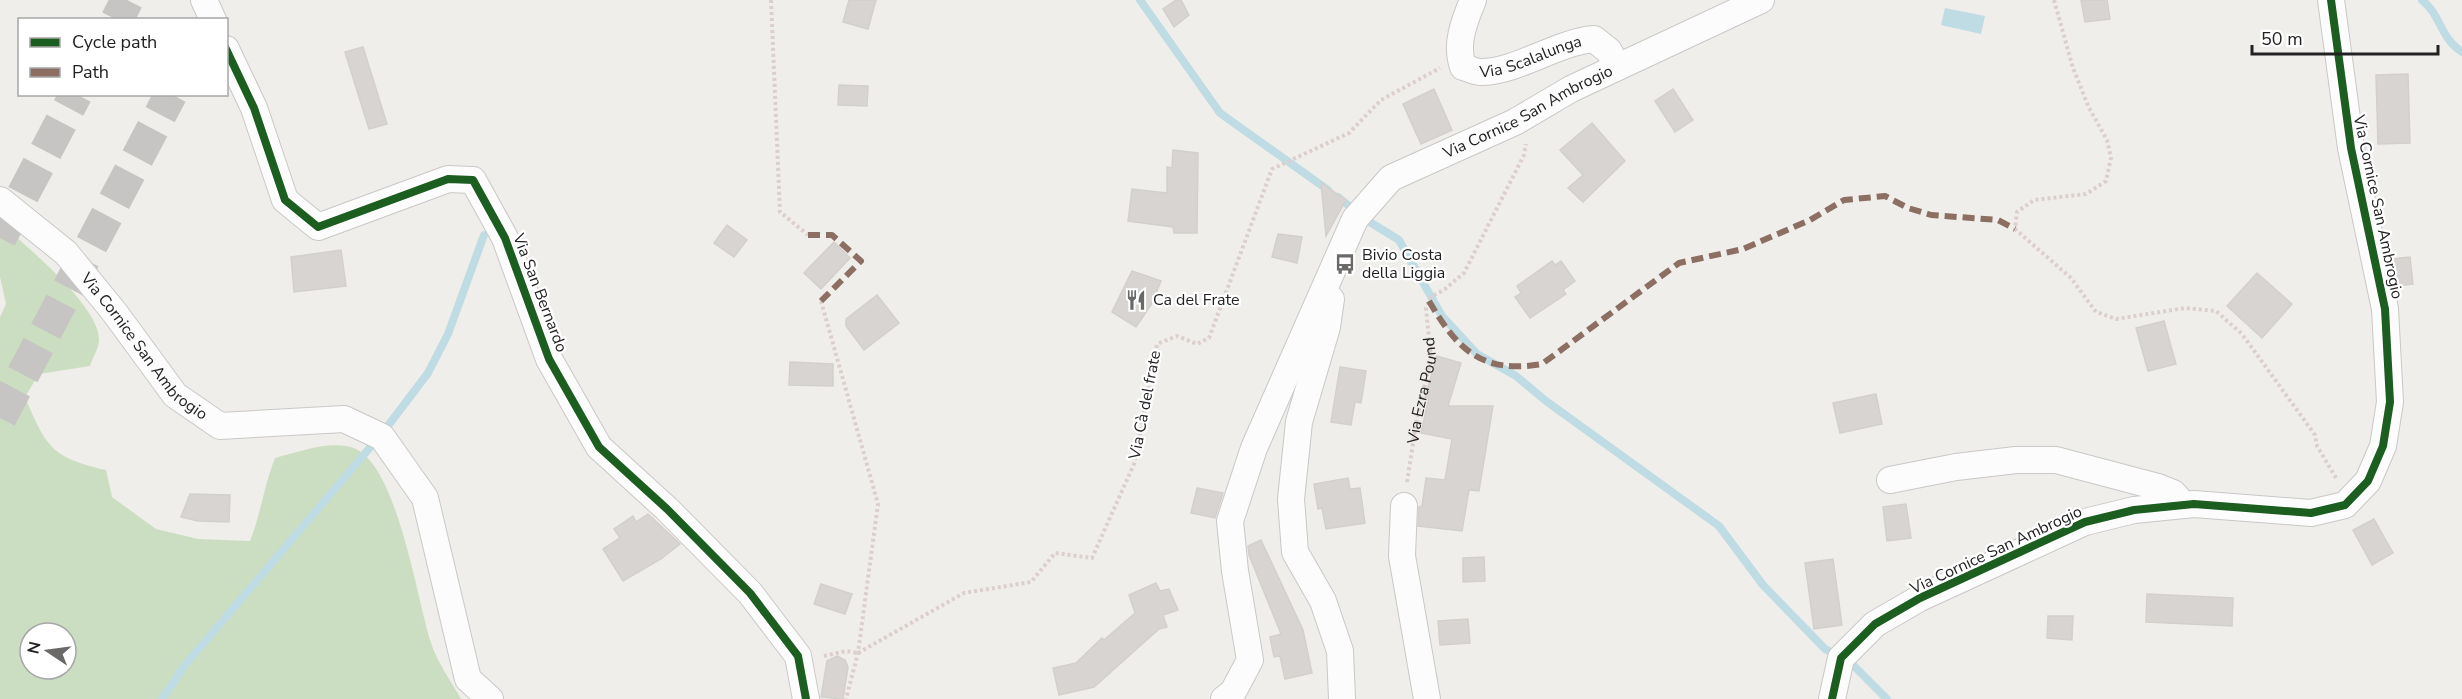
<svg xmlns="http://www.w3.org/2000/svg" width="2462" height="699" font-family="'Nunito Sans',sans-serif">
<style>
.forest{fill:#cbdec1;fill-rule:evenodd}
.water{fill:#bfdbe3}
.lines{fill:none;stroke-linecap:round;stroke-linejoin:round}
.stream{stroke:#bfdbe3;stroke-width:8}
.building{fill:#d7d4d2;stroke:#d3d0cc;stroke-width:1.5}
.highway-tunnel{stroke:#c7c5c3;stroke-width:33;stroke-dasharray:33 16;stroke-linecap:butt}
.minor-casing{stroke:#c9c8c7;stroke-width:28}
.path{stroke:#dccecd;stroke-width:4;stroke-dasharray:3 3;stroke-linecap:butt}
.minor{stroke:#fdfcfc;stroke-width:26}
.quiet{stroke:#8d6e63;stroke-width:6;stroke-dasharray:12 6;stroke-linecap:butt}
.cycleway-casing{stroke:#fff;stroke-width:11}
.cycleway{stroke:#1b5e20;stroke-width:8}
.labels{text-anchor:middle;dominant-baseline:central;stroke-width:4.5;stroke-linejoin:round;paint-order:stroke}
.street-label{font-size:16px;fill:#222;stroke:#fff}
.poi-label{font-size:16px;fill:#222;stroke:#fff;text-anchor:start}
</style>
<rect width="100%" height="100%" fill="#f0eeeb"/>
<path class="forest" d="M 0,222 C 25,246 100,306 99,340 C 99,348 92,359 90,366 L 39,374 L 25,397 C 46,447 52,458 106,470 L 112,497 L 156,529 L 198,539 L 250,541 C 261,513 264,486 275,458 C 299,452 333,439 356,449 C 398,469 417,600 431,643 C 437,662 451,681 461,699 L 0,699 L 0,317 L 6,304 L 0,277 ZM 30,633 L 66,633 L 66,669 L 30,669 Z"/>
<path class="water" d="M 1945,8 L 1985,16 L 1981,34 L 1941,25 Z"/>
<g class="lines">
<g class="stream">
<path d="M 1140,0 L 1220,113 L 1328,190"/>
<path d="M 2422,0 C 2441,15 2440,38 2462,52"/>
<path d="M 1338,197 L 1368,221 L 1399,240 L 1442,316 L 1477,354 L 1516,376 L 1546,401 L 1719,526 L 1763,585 L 1825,649 L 1850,662 L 1887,699"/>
<path d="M 162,699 L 185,665 L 384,431 L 428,373 L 448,334 L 484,235"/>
</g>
</g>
<g class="building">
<path d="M 849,0 L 876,0 L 868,29 L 843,22 Z"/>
<path d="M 1176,0 L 1181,0 L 1189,15 L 1174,27 L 1163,9 Z"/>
<path d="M 2081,0 L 2107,0 L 2110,19 L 2085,22 Z"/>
<path d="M 363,47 L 387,124 L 369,129 L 345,52 Z"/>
<path d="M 2408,74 L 2410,143 L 2378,144 L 2376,75 Z"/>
<path d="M 839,85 L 868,86 L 867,106 L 838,105 Z"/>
<path d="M 1434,89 L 1452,130 L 1421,144 L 1403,104 Z"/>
<path d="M 1673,89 L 1693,120 L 1675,132 L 1655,101 Z"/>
<path d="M 1592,123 L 1625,161 L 1583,202 L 1568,188 L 1583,175 L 1560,150 Z"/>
<path d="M 1173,150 L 1198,153 L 1197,233 L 1174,233 L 1173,227 L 1128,221 L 1132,189 L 1167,193 L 1167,167 L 1172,168 Z"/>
<path d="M 1321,183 L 1346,200 L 1326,236 Z"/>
<path d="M 727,225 L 747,240 L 734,257 L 714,243 Z"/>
<path d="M 1278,234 L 1302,237 L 1297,263 L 1272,257 Z"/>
<path d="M 834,242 L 850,258 L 821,289 L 804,273 Z"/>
<path d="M 341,250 L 346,286 L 294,292 L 291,257 Z"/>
<path d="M 2410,257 L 2413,284 L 2396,286 L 2390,259 Z"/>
<path d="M 1552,261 L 1555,265 L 1561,261 L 1575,281 L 1563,290 L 1566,294 L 1530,318 L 1515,297 L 1521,293 L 1517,286 Z"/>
<path d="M 1132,271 L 1161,281 L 1151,305 L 1136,327 L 1112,312 Z"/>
<path d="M 2257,273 L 2292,304 L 2262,338 L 2227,306 Z"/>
<path d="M 877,295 L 899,323 L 864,350 L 846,326 L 846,319 Z"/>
<path d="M 2164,321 L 2176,364 L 2148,371 L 2136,328 Z"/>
<path d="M 1437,356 L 1461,363 L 1448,406 L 1493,406 L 1479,491 L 1469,490 L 1462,531 L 1418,526 L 1419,507 L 1422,506 L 1426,478 L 1445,480 L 1452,439 L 1421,433 L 1429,398 L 1425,397 Z"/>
<path d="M 790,362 L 833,364 L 833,386 L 789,385 Z"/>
<path d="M 1340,367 L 1366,371 L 1361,403 L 1355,402 L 1351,425 L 1331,422 Z"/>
<path d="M 1876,394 L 1882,424 L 1840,433 L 1833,403 Z"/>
<path d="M 1348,478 L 1350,489 L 1360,488 L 1365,523 L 1326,529 L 1322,508 L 1318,509 L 1314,484 Z"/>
<path d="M 1197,488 L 1223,493 L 1215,518 L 1191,513 Z"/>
<path d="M 190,494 L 230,495 L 229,522 L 198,521 L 181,517 Z"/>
<path d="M 1906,504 L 1911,538 L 1887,541 L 1883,507 Z"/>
<path d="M 648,514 L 680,544 L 661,559 L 623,581 L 603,549 L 620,538 L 614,529 L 633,516 L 636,522 Z"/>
<path d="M 2374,519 L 2393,553 L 2372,565 L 2353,530 Z"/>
<path d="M 1261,540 L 1303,630 L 1312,673 L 1285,679 L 1280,656 L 1274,657 L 1270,637 L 1281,634 L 1249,555 L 1248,546 Z"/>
<path d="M 1484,557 L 1485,581 L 1463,582 L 1463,558 Z"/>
<path d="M 1833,559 L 1842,625 L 1814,629 L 1805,563 Z"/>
<path d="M 1156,583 L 1160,591 L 1169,589 L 1178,610 L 1163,615 L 1167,627 L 1159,629 L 1094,687 L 1059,695 L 1053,668 L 1076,663 L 1102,638 L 1104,640 L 1135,613 L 1129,595 Z"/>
<path d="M 821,584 L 852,594 L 845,614 L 814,604 Z"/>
<path d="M 2147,594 L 2233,598 L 2232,626 L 2146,622 Z"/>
<path d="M 2048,616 L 2073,616 L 2072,640 L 2047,638 Z"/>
<path d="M 1468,619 L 1470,643 L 1440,645 L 1438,621 Z"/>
<path d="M 837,656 L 845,660 L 848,667 L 843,699 L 821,697 L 827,661 Z"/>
</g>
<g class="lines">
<g class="highway-tunnel">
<path d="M 117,20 L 127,0"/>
<path d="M 0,238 L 76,94"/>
<path d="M 0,418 L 171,94"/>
</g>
<g class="minor-casing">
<g id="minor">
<path d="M 204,0 L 213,20"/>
<path id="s2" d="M 1473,0 C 1464,22 1455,44 1463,67 C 1468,68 1475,72 1481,72 C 1517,72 1557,42 1594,39 L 1609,51 L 1617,67"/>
<path d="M 226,49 L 254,108 L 285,200 L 318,227 L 448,179 L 473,180 L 505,238 L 549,359 L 599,447 L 667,509 L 750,593 L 798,656 L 806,699"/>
<path id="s3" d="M 0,200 L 66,253 L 115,313 L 175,395 L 220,426 L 344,419 L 382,437 L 425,498 L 468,679 L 490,699"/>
<path d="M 1331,299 L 1327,327 L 1299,422 L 1291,499 L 1295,552 L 1323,601 L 1340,651 L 1342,699"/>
<path d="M 1890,480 L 1956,467 L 2016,460 L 2056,460 L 2158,487 L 2173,493 L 2184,505"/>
<path d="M 1404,506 L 1402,556 L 1427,699"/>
<path id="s4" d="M 1224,699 L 1233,692 L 1250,660 L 1235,571 L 1230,521 L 1254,448 L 1355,219 L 1391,178 L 1515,122 L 1571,89 L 1761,0"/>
<path d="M 1832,699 L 1841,658 L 1875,624 L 1920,598 L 2085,522 L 2134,510 L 2194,504 L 2311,513 L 2345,505 L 2368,481 L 2383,446 L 2390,402 L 2385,309 L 2351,148 L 2331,0"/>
</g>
</g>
<g class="path">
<path d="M 771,0 L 780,212 L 808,235"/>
<path d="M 2054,0 L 2073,68 L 2089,108 L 2107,140 L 2111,158 L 2106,181 L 2086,194 L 2034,200 L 2017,212 L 2015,229 L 2071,278 L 2096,312 L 2116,319 L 2185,308 L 2216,311 L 2242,334 L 2315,435 L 2317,446 L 2336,478"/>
<path d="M 821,301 L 878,504 L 858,653 L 846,699"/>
<path id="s1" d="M 1407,482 L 1417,418 L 1431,359 L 1426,308 L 1431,297 L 1445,289 L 1464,273 L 1524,155 L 1526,144"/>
<path d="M 858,653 L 964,593 L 1031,582 L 1055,553 L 1092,558 L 1134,464 L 1157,344 L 1177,336 L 1197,344 L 1209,338 L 1272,169 L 1349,133 L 1381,100 L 1440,68"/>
<path d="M 824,656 L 846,651 L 858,653"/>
</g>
<use href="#minor" class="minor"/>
<g class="quiet">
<path d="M 808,235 L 832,235 L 861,261 L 821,301"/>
<path d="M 1429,301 C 1458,351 1483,374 1542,364 L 1679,263 L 1743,249 L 1810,220 L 1844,200 L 1885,196 L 1908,208 L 1931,215 L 1998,220 L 2015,229"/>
</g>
<g class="cycleway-casing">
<g id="cycleway">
<path d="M 226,49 L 254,108 L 285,200 L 318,227 L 448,179 L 473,180 L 505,238 L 549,359 L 599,447 L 667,509 L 750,593 L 798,656 L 806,699"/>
<path d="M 1832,699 L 1841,658 L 1875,624 L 1920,598 L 2085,522 L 2134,510 L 2194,504 L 2311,513 L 2345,505 L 2368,481 L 2383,446 L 2390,402 L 2385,309 L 2351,148 L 2331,0"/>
</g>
</g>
<use href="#cycleway" class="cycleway"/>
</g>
<defs>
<g id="bus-bare" transform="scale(1.62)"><path d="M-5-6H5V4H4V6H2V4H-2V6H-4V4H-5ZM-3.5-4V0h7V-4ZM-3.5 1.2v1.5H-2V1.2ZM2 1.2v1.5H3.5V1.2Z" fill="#6a6968" stroke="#fff" stroke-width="2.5" paint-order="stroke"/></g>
<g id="restaurant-bare" transform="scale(1.62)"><path d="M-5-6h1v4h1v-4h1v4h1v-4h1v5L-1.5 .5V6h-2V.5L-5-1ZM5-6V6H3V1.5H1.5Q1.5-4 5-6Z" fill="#6a6968" stroke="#fff" stroke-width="2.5" paint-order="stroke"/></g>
</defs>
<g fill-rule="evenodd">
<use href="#bus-bare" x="1345" y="264"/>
<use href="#restaurant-bare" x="1136" y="300"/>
</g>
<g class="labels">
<g class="street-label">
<text stroke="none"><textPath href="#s2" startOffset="140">Via Scalalunga</textPath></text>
<text stroke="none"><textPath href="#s4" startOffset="722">Via Cornice San Ambrogio</textPath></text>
<text transform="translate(2378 207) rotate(78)">Via Cornice San Ambrogio</text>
<text transform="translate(540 293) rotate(69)">Via San Bernardo</text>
<text stroke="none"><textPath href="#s3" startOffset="207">Via Cornice San Ambrogio</textPath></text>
<text stroke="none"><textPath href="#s1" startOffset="93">Via Ezra Pound</textPath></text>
<text transform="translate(1145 405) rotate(-79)">Via Cà del frate</text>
<text transform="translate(1996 550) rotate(-25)">Via Cornice San Ambrogio</text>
</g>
<g class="poi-label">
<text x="1362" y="255">Bivio Costa<tspan x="1362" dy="18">della Liggia</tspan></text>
<text x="1153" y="300">Ca del Frate</text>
</g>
</g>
<rect x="18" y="18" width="210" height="78" fill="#ffffff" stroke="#a7a7a7" stroke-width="1.5"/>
<rect x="30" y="38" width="30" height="9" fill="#1b5e20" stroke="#a7a7a7" stroke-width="1.5"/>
<text x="72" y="48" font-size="18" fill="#222222">Cycle path</text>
<rect x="30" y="68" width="30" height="9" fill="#8d6e63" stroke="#a7a7a7" stroke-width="1.5"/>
<text x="72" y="78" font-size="18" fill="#222222">Path</text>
<g transform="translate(48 651) rotate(283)"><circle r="28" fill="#ffffff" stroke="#a7a7a7" stroke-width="1.5"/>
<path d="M0-4.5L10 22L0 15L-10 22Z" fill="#6a6968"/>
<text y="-9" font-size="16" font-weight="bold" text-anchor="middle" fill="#222222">N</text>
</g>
<path d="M2252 45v9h186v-9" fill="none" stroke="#222222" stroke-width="3"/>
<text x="2261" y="45" font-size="18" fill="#222222" stroke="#ffffff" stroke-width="4.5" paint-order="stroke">50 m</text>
</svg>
